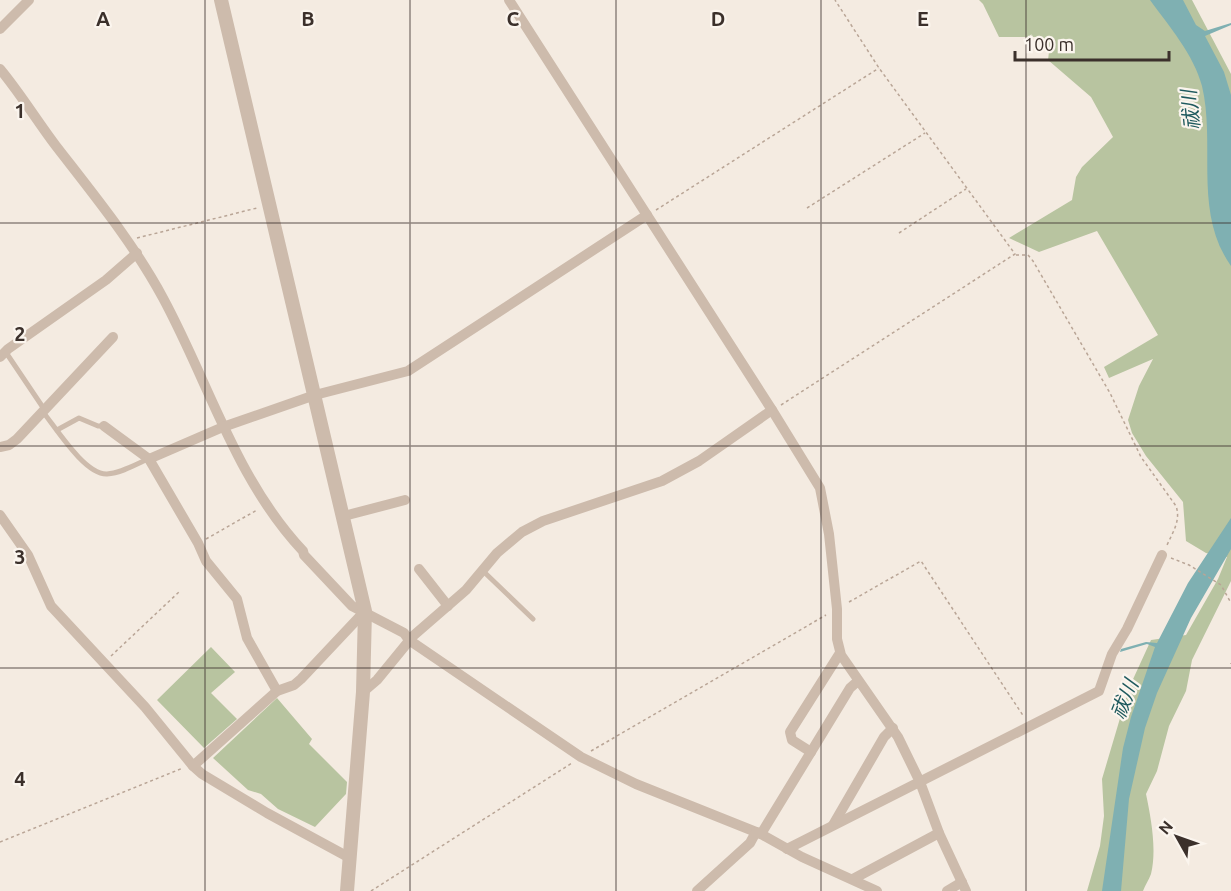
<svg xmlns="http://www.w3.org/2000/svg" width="1231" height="891" font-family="Ubuntu,'Noto Sans JP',sans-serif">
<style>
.green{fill:#b8c4a0}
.water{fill:#7fb0b2}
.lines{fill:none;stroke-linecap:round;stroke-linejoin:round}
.path{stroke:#b9a596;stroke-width:1.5;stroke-dasharray:3 3;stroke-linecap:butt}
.service{stroke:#cdbbac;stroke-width:5}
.minor{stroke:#cdbbac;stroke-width:10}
.tertiary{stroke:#cdbbac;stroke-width:14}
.grid{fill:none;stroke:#3b302b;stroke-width:1.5;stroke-opacity:0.55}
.labels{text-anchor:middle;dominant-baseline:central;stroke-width:4.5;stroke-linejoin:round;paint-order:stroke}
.water-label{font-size:20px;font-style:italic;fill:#1f5a5e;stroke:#fbf5ee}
.grid-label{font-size:20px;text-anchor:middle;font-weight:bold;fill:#3b302b;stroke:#fbf5ee;stroke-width:4.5;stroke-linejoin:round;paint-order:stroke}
</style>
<rect width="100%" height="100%" fill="#f4ebe1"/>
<g class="green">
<path d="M 979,0 L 1192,0 L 1231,74 L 1231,581 L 1192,660 L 1186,691 L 1169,726 L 1157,771 L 1146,794 C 1151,818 1157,850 1151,874 C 1149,880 1145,885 1143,891 L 1087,891 L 1100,846 L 1104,816 L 1102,779 L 1129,688 L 1151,640 L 1186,635 L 1218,579 L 1227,557 L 1206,553 L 1186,541 L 1183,502 L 1146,456 L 1132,433 L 1128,420 L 1139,386 L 1153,359 L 1109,378 L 1104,367 L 1158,335 L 1097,231 L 1039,252 L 1009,238 L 1072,200 L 1076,177 L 1082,167 L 1113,137 L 1091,97 L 1048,60 L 1049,52 L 1036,37 L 999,37 L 983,4 Z"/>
<path d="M 211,647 L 235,672 L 211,693 L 237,719 L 204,748 L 157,700 Z"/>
<path d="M 277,698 L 312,739 L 309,744 L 347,782 L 346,794 L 315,827 L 278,809 L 261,794 L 248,790 L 213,758 Z"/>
</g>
<g class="water">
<path d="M 1150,0 L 1183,0 L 1196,25 L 1205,31 L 1231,23 L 1231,25 L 1205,36 L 1224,72 L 1231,95 L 1231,266 C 1193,212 1216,146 1202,86 C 1194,55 1169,26 1150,0 Z"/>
<path d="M 1231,518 L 1231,549 L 1191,618 L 1157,693 L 1145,728 L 1129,799 L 1121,891 L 1102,891 L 1123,748 L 1131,717 L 1155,647 L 1147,644 L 1120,652 L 1121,649 L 1146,642 L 1157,643 L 1188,583 Z"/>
</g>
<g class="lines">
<g class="path">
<path d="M 807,208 L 925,133"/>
<path d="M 656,210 L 879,68"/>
<path d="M 899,233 L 966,189"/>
<path d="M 137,238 L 257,208"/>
<path d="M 1016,255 L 1028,255 L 1033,261 L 1110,393 L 1141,457 L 1176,506 C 1181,520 1173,532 1167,545"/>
<path d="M 781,405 L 1015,254 L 879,68 L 835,0"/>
<path d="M 206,539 L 257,510"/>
<path d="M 1171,558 L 1189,565 L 1221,585 L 1231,603"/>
<path d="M 849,602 L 921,561 L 1024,717"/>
<path d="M 111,656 L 180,591"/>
<path d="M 1231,663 L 1231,664"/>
<path d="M 591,751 L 826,615"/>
<path d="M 0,842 L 183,768"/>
<path d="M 371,891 L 572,763"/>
</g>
<g class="service">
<path d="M 5,351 L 44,409"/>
<path d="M 43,412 C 56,428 85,475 107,474 C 121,473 135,465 148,459"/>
<path d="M 57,430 L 79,418 L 98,426 L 104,426"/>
<path d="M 482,570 L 533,619"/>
</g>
<g class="minor">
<path d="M 509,0 L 772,410 L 820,488 L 829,534 L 837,609 L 837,639 L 841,655 L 898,737 L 920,782 L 939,833 L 966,891"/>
<path d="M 0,29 L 29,0"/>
<path d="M 0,69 C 20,93 37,121 56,146 C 94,195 134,244 163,298 C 209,383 236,480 303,551 L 304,555 L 352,606 L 404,633 L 409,640 L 581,757 L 636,784 L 761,834 L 802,857 L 877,891"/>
<path d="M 0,357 L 8,349 L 106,280 L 137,253"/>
<path d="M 104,426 L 149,459 L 198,543 L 206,561 L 237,599 L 247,638 L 277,691"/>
<path d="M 0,447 L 9,445 L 17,439 L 113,337"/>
<path d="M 149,459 L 223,427 L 315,395 L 408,371 L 647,215"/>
<path d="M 0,515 L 28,555 L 51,606 L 145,707 L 193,766 L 202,774 L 267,813 L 350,858"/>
<path d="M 344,516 L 405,500"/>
<path d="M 419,569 L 448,606"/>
<path d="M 363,692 L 377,680 L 413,636 L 466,590 L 497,553 L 522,532 L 543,521 L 662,481 L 699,461 L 772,410"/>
<path d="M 811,752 L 792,740 L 790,732 L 840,653"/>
<path d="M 193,766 L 277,691 L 294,685 L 301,679 L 365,611"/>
<path d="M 833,825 L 884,737 L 893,728"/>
<path d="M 761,834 L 850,688 L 858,681"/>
<path d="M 787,849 L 1099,691 L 1112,654 L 1127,629 L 1162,555"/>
<path d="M 853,879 L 939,833"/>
<path d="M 697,891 L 750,843 L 756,832"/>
<path d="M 947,891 L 962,882"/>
</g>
<path class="tertiary" d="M 221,0 L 365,611 L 363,692 L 347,891"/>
</g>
<path class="grid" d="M 205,0 L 205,891M 410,0 L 410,891M 616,0 L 616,891M 821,0 L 821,891M 1026,0 L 1026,891M 0,223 L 1231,223M 0,446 L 1231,446M 0,668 L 1231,668"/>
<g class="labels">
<g class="water-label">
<text transform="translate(1190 110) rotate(-96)">祓川</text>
<text transform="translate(1124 699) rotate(-68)">祓川</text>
</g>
</g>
<g class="grid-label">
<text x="103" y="26">A</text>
<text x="308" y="26">B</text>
<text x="513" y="26">C</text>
<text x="718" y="26">D</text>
<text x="923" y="26">E</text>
<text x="20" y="118">1</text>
<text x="20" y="341">2</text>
<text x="20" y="564">3</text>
<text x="20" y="786">4</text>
</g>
<g transform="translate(1177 837) rotate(310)" stroke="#fbf5ee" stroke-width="4.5" paint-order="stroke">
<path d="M0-4.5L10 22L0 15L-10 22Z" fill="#3b302b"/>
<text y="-9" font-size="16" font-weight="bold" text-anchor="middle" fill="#3b302b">N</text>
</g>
<path d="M1015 51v9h154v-9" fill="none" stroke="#3b302b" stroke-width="3"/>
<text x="1024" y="51" font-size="18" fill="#3b302b" stroke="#fbf5ee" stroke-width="4.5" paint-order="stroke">100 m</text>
</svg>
